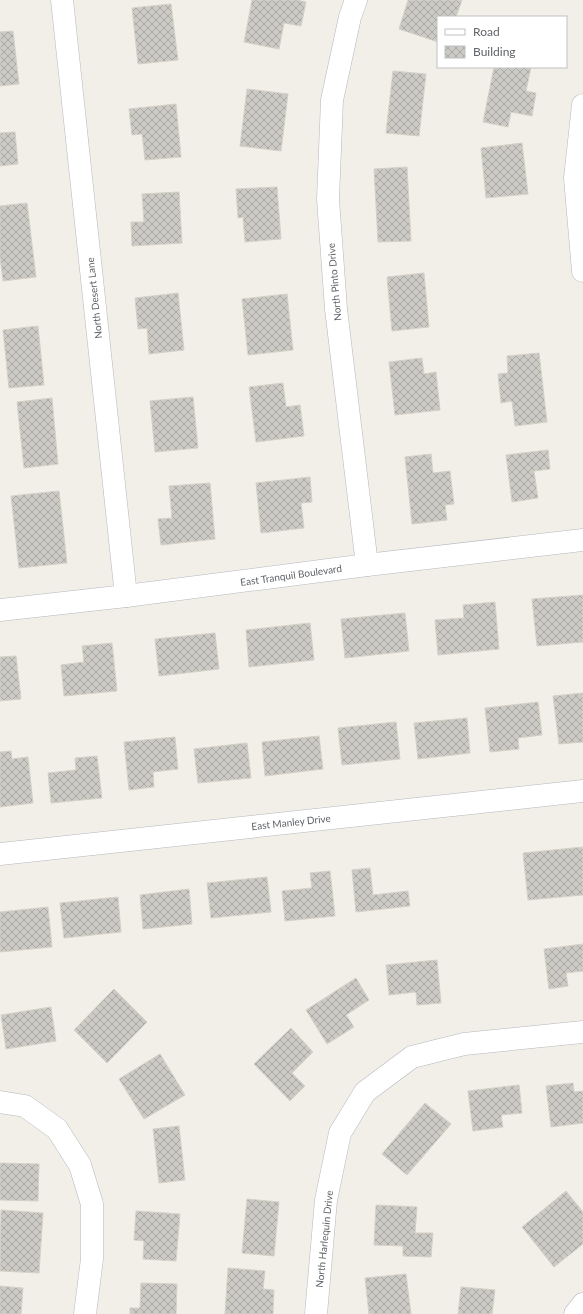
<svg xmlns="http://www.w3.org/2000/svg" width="583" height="1314" font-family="Lato,sans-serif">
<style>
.building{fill:url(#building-cross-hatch);stroke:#d6d1c6}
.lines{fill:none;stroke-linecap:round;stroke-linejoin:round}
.minor-casing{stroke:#b5b8bc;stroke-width:23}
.minor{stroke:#fff;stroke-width:22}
.labels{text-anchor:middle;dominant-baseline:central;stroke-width:3.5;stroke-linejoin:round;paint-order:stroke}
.street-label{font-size:10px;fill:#5f6368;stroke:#fff}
</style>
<defs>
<pattern id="building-cross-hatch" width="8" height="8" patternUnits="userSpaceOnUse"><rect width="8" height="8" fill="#cccac5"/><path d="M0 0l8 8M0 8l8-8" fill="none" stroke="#a9a8a4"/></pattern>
</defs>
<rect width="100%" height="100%" fill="#f1efe8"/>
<g class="building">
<path d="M 252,0 L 297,0 L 306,2 L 301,26 L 284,23 L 279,49 L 244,42 Z"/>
<path d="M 408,0 L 462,0 L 456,17 L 438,17 L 438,42 L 399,29 Z"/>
<path d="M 171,4 L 178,60 L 138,64 L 132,8 Z"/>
<path d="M 13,31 L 19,84 L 0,86 L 0,32 Z"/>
<path d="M 494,67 L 531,67 L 526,91 L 536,93 L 532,116 L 511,112 L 508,127 L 483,122 Z"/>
<path d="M 393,71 L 426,74 L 419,136 L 386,133 Z"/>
<path d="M 247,89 L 288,94 L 281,151 L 240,146 Z"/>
<path d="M 176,104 L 181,157 L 145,160 L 142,134 L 132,135 L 129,109 Z"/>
<path d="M 15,132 L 18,164 L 0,166 L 0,133 Z"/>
<path d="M 522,143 L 528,194 L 486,198 L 481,148 Z"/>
<path d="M 407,167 L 411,241 L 378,242 L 374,169 Z"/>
<path d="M 277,187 L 281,239 L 245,242 L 243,217 L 238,218 L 236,189 Z"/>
<path d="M 179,192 L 182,243 L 132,246 L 131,222 L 144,222 L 142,194 Z"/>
<path d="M 27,203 L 36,277 L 3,281 L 0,257 L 0,206 Z"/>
<path d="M 424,273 L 429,327 L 392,331 L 387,277 Z"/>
<path d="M 178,293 L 184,350 L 149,354 L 147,328 L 138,329 L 135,298 Z"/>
<path d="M 287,294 L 293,350 L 248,355 L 242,299 Z"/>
<path d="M 38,326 L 44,385 L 9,388 L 3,330 Z"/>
<path d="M 539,353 L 547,422 L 515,426 L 512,401 L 501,403 L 498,374 L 508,373 L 507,356 Z"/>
<path d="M 422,358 L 424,374 L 436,372 L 440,410 L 395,415 L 389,362 Z"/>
<path d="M 283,383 L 286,407 L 300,405 L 304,436 L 256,442 L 249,387 Z"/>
<path d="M 193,397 L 198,448 L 155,452 L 150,401 Z"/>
<path d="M 52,398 L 58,464 L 24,468 L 17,402 Z"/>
<path d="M 548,450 L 550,469 L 534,471 L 538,498 L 512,502 L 506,455 Z"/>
<path d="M 431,454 L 433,473 L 450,471 L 454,504 L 445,505 L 447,520 L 412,524 L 405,457 Z"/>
<path d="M 310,477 L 312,502 L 301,503 L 304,528 L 261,533 L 256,483 Z"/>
<path d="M 210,483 L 215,539 L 161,545 L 158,519 L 172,518 L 169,486 Z"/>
<path d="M 59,491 L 67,563 L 19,568 L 11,496 Z"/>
<path d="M 583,595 L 583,642 L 537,646 L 532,599 Z"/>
<path d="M 495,602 L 499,649 L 438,655 L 435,620 L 464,618 L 463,605 Z"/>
<path d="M 405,613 L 409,651 L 345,658 L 341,619 Z"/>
<path d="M 310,623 L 314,660 L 249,667 L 246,630 Z"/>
<path d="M 215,633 L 219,669 L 159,676 L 155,639 Z"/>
<path d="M 112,643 L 117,691 L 64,696 L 61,665 L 84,662 L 82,646 Z"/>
<path d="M 16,656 L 21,699 L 0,701 L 0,657 Z"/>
<path d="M 583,693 L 583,742 L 559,744 L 553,696 Z"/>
<path d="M 538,702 L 542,735 L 518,738 L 519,749 L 490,752 L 485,708 Z"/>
<path d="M 467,718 L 470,753 L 418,759 L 414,723 Z"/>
<path d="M 396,722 L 400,759 L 342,765 L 338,728 Z"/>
<path d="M 319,736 L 323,769 L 265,776 L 262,742 Z"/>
<path d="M 175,737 L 178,769 L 153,772 L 154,787 L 129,790 L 124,742 Z"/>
<path d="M 247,743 L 251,778 L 198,783 L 194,749 Z"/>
<path d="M 11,751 L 12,759 L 28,757 L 33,803 L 0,807 L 0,752 Z"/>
<path d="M 97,756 L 102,798 L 51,803 L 48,773 L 76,770 L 75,758 Z"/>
<path d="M 583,847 L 583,895 L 528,900 L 523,853 Z"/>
<path d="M 370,868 L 373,895 L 408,891 L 410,906 L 356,912 L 352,870 Z"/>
<path d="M 330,871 L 335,916 L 285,921 L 282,891 L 312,888 L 310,873 Z"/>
<path d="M 267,877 L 271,912 L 211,918 L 207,883 Z"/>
<path d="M 189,889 L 192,924 L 143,929 L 140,895 Z"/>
<path d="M 118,897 L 121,932 L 64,938 L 60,903 Z"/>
<path d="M 48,907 L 52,947 L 0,952 L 0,912 Z"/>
<path d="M 583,944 L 583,971 L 566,973 L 568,986 L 549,989 L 544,949 Z"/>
<path d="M 437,960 L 441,1003 L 417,1005 L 416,992 L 389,995 L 386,965 Z"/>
<path d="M 356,978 L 369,1000 L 346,1015 L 354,1027 L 327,1044 L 306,1010 Z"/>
<path d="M 114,989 L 147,1022 L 107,1063 L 74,1030 Z"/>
<path d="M 51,1007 L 56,1041 L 6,1049 L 1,1015 Z"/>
<path d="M 291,1028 L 313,1052 L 292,1073 L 305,1086 L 290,1101 L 254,1064 Z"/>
<path d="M 160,1054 L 185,1095 L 144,1119 L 119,1079 Z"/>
<path d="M 573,1083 L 574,1092 L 583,1091 L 583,1123 L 551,1127 L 546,1086 Z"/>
<path d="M 519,1085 L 522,1113 L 501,1115 L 503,1127 L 473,1131 L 468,1091 Z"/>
<path d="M 425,1103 L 451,1124 L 407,1175 L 382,1154 Z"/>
<path d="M 179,1126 L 185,1180 L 159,1183 L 153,1129 Z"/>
<path d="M 0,1163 L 39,1164 L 38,1201 L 0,1200 Z"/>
<path d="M 566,1191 L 583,1212 L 583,1244 L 554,1267 L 522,1227 Z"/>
<path d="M 247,1199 L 279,1202 L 274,1256 L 242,1253 Z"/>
<path d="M 376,1205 L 417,1207 L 415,1233 L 433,1233 L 431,1257 L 403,1256 L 403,1246 L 374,1245 Z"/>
<path d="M 1,1210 L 43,1213 L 39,1273 L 0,1271 Z"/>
<path d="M 136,1211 L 180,1214 L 176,1261 L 143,1259 L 144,1241 L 134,1240 Z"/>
<path d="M 228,1268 L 265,1271 L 263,1289 L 274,1290 L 273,1314 L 225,1314 Z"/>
<path d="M 406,1274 L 411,1314 L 369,1314 L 365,1278 Z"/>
<path d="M 141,1283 L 177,1284 L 176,1314 L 130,1314 L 130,1308 L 140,1308 Z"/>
<path d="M 0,1286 L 23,1288 L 21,1314 L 0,1314 Z"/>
<path d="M 461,1287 L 495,1290 L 492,1314 L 458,1314 Z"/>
</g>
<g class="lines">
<g class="minor-casing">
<g id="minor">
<path d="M 62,0 L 126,596"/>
<path d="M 356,0 L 350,17 L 332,100 L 328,199 L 336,309 L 367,565"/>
<path d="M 583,105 L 575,178 L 583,271"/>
<path d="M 0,610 L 126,596 L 367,565 L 583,540"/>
<path d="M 0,854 L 583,791"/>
<path d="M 0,1102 L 25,1106 L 57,1129 L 80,1165 L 92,1204 L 92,1259 L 85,1314"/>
<path d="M 316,1314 L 326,1200 L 340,1133 L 365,1092 L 412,1057 L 464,1044 L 583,1032"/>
<path d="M 575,1314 L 583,1304"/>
</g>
</g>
<use href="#minor" class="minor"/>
</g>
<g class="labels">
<g class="street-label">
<text transform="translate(334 282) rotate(-95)">North Pinto Drive</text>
<text transform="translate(94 298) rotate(-96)">North Desert Lane</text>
<text transform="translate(291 575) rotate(-8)">East Tranquil Boulevard</text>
<text transform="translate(291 822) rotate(-6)">East Manley Drive</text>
<text transform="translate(324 1239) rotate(-84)">North Harlequin Drive</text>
</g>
</g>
<rect x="437" y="16" width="130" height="52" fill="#ffffff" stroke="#bfc1c3"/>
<rect x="445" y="29" width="20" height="6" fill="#ffffff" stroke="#bfc1c3"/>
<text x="473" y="36" font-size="12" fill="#5f6368">Road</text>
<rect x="445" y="46" width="20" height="12" fill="url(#building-cross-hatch)" stroke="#bfc1c3"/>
<text x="473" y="56" font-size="12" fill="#5f6368">Building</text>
</svg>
